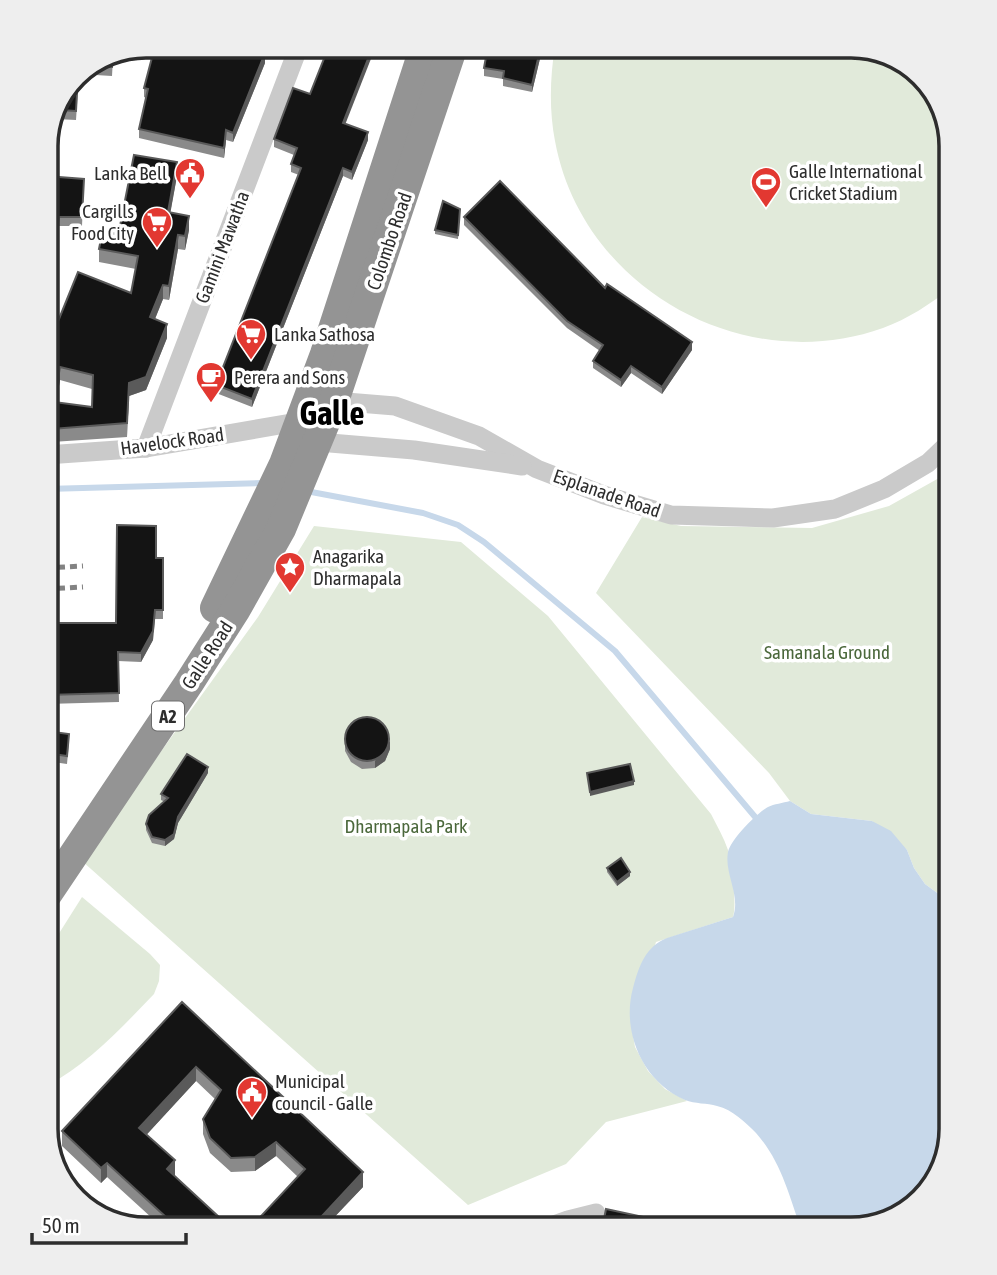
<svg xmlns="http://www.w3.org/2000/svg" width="997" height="1275" font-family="'Asap Condensed',sans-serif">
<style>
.green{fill:#e1eada}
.water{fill:#c7d8ea}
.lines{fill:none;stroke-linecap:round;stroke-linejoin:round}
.stream{stroke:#c7d8ea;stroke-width:6}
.minor{stroke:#cacaca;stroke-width:19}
.highway{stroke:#949494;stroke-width:30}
.rail{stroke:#828282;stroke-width:5;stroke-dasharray:7 5;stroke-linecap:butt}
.wall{fill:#8a8a8a;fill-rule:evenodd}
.shaded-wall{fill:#5a5a5a}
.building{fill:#141414;stroke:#5a5a5a;stroke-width:2;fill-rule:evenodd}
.labels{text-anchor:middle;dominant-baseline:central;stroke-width:7;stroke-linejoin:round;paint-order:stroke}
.shield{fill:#fff;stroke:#6c6c6c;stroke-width:2}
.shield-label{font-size:18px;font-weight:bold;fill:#2d2d2d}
.poi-label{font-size:19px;fill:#2d2d2d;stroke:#fff;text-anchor:start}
.street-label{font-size:19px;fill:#2d2d2d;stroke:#fff}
.park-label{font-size:19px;fill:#4b683b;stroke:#fff}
.town-label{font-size:33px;font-weight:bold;fill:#000;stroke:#fff}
.rim{fill:none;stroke:#2d2d2d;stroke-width:3.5}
</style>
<rect width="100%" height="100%" fill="#fff"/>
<g class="green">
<path d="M 555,46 L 857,46 L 901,59 L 935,90 L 951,146 L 951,288 C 930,304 908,319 883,328 C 743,378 582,288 555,141 C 549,110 550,77 555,46 Z"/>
<path d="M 948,473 L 951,475 L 951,903 L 925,884 L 914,868 L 907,850 L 872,821 L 811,814 L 790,801 L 769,773 L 596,593 L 642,517 L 681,526 L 812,528 L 889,506 Z"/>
<path d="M 314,526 L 461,542 L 548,616 L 711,814 C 717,826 724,838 728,850 C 732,864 737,905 733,917 L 656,942 L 631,1023 L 635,1047 L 648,1071 L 665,1089 L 687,1101 L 606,1122 L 566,1164 L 468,1205 L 82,861 L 258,617 Z"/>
<path d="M 82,897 L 150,954 L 160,965 L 159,981 L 154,994 C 121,1028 89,1064 46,1086 L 46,954 Z"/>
</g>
<path class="water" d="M 790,801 L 811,814 L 872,821 L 891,831 L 907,850 L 914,868 L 925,884 L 951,903 L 951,1130 L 938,1179 L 907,1213 L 852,1229 L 801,1229 C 789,1195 781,1161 756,1133 C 745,1122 733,1110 717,1106 C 707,1103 695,1104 685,1100 C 643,1082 621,1032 633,988 C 639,966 645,947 667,938 L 733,917 C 741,895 724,874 728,852 C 731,839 757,813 768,807 C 774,804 783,803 790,801 Z"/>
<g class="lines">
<g class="stream">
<path d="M 46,489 L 264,483"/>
<path d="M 306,491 L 423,513 L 458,525 L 484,542 L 615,651 L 756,818"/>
</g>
<g class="minor">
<path d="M 334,401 L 395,406 L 479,436 L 537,469 L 604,495 L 671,515 L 773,518 L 835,509 L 884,489 L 928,463 L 951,441"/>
<path d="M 318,442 L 414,450 L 522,466"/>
<path d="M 146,448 L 299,46"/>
<path d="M 46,455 L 146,448 L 297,422"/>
<path d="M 543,1229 L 568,1220 L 596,1213"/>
</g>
<g class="highway">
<path d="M 215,608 L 284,464 L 325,354 L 425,46"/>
<path d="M 46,896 L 189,683 L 236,609 L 281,529 L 334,401 L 453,46"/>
</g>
<g class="rail">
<path d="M 46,568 L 83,566"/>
<path d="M 46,589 L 83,587"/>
</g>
</g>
<g class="wall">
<path d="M 543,46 L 532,92 L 503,86 L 503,79 L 484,76 L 484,68 Z"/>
<path d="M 217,51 L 265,63 L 233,142 L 226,140 L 224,158 L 139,138 L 139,129 L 146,98 L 144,97 L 144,88 Z"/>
<path d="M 113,58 L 112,76 L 79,74 L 76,120 L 56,119 L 79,71 Z"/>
<path d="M 346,124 L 368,140 L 352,180 L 343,176 L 252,407 L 216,393 L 216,385 L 299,175 L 291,172 L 291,164 L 294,155 L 274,147 L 274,139 Z"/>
<path d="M 46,176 L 84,179 L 82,226 L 59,226 L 54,254 L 46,252 Z"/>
<path d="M 177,176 L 170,213 L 189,230 L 185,250 L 178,249 L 169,300 L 163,299 L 155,319 L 167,338 L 146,390 L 129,396 L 127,437 L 52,442 L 52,432 L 46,431 L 46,351 L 131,293 L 136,269 L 99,262 L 99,249 ZM 60,380 L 92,389 L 92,407 L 56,403 Z"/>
<path d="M 460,209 L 458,239 L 435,234 L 435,230 Z"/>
<path d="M 464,217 L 605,288 L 692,350 L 662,394 L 631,373 L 621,387 L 593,368 L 593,361 L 600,351 L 567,328 L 464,225 Z"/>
<path d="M 156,558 L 163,558 L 163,619 L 155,619 L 153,640 L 141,662 L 118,661 L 119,702 L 46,704 L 46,629 L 116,623 Z"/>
<path d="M 46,731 L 69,742 L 67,764 L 46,761 Z"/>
<path d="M 345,743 L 390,749 L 385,761 L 375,768 L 362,769 L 351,762 L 345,751 Z"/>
<path d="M 208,773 L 178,823 L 174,839 L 165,846 L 152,843 L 146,830 L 146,824 L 165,802 L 161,800 L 161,794 Z"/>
<path d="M 607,868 L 630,876 L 617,886 L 607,872 Z"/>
<path d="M 182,1002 L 363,1187 L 323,1229 L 249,1229 L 298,1177 L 276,1156 L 255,1171 L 231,1172 L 210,1153 L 203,1134 L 203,1119 L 216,1100 L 196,1081 L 146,1135 L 174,1175 L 232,1229 L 164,1229 L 107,1177 L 101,1183 L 62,1146 L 62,1131 Z"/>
</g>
<g class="shaded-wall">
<path d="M 373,46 L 376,46 L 343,130 L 343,123 Z"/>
<path d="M 541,46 L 543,46 L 532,92 L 532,85 Z"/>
<path d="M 265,53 L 265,63 L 233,142 L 233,133 Z"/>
<path d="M 226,130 L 226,140 L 224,158 L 224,148 Z"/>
<path d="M 368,132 L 368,140 L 352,180 L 352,172 Z"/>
<path d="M 177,162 L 177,176 L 168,226 L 168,212 Z"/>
<path d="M 343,168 L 343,176 L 252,407 L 252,399 Z"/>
<path d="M 189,216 L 189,230 L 185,250 L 185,236 Z"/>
<path d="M 59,217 L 59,226 L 54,254 L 54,245 Z"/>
<path d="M 178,235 L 178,249 L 169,300 L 169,286 Z"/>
<path d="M 163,285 L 163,299 L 150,331 L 150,317 Z"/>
<path d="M 167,324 L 167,338 L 146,390 L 129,396 L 127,437 L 129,383 Z"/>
<path d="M 692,342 L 692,350 L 662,394 L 662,387 Z"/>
<path d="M 631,366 L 631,373 L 621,387 L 621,380 Z"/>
<path d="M 60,367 L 60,380 L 54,416 L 54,402 Z"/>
<path d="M 155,610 L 153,640 L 141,662 L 141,653 Z"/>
<path d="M 390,741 L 390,749 L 385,761 L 375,768 L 375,761 Z"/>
<path d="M 208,767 L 208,773 L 178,823 L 174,839 L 165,846 L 165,840 L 178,817 Z"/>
<path d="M 47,781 L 47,796 L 46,799 L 46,784 Z"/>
<path d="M 634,781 L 634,785 L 590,796 L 590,792 Z"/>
<path d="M 630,872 L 630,876 L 617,886 L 617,882 Z"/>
<path d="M 196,1067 L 196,1081 L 139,1143 L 139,1128 Z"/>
<path d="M 276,1142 L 276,1156 L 255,1171 L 255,1157 Z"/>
<path d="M 175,1160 L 175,1175 L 167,1183 L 167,1169 Z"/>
<path d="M 107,1163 L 107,1177 L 101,1183 L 101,1168 Z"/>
<path d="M 363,1172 L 363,1187 L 323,1229 L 310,1229 Z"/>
</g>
<g class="building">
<path d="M 155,46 L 202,46 L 221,51 L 222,46 L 246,46 L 265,53 L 233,133 L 226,130 L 224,148 L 139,129 L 148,89 L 144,88 Z"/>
<path d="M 329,46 L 373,46 L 343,123 L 368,132 L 352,172 L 343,168 L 252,399 L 216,385 L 301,168 L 291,164 L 297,148 L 274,139 L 293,88 L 310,94 Z"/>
<path d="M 488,46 L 541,46 L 532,85 L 503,78 L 504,71 L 484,68 Z"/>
<path d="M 113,58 L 112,67 L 93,66 Z"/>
<path d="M 78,73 L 76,111 L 60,110 Z"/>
<path d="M 134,155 L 177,162 L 168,212 L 189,216 L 185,236 L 178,235 L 169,286 L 163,285 L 150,317 L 167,324 L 146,377 L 129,383 L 127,423 L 52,429 L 53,419 L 46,418 L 46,351 L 78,272 L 131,293 L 138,256 L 99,249 L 103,229 L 119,231 ZM 60,367 L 93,375 L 92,407 L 54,402 Z"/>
<path d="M 46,176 L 84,179 L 82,217 L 59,217 L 54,245 L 46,243 Z"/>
<path d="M 500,181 L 605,288 L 607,284 L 692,342 L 662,387 L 631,366 L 621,380 L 593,361 L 603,345 L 567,321 L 464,217 Z"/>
<path d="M 443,201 L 460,209 L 458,235 L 435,230 Z"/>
<path d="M 117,525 L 156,526 L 156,558 L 163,558 L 163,610 L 155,610 L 153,631 L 141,653 L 118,652 L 119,693 L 46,695 L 46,629 L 53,629 L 53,623 L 116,623 Z"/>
<circle cx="367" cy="739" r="22"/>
<path d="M 46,731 L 69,734 L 67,756 L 46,753 Z"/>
<path d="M 187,754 L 208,767 L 178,817 L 174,834 L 165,840 L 152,837 L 146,824 L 149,815 L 168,798 L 161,794 Z"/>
<path d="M 630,764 L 634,781 L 590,792 L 587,773 Z"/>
<path d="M 621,858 L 630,872 L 617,882 L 607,868 Z"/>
<path d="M 182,1002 L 363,1172 L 310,1229 L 249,1229 L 305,1169 L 276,1142 L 255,1157 L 231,1158 L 210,1138 L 203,1119 L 221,1090 L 196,1067 L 139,1128 L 175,1160 L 167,1169 L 232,1229 L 179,1229 L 107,1163 L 101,1168 L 62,1131 Z"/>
<path d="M 606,1209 L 648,1218 L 646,1229 L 602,1229 Z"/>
<path d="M 422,1221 L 430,1229 L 414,1229 Z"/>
</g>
<defs>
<g id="civic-pin" transform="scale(1.575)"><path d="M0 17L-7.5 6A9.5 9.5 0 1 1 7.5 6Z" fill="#e23831" stroke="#fff"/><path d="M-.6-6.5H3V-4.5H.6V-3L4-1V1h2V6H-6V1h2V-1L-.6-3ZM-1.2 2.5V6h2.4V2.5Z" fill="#fff"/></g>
<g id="stadium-pin" transform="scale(1.575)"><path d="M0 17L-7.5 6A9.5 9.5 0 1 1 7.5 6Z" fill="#e23831" stroke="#fff"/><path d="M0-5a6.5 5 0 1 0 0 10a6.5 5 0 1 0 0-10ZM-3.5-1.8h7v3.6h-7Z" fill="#fff"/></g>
<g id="supermarket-pin" transform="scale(1.575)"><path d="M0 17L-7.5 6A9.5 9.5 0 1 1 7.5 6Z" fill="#e23831" stroke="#fff"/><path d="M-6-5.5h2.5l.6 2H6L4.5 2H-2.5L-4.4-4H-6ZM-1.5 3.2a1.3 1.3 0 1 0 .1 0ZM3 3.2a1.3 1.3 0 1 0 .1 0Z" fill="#fff"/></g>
<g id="cafe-pin" transform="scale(1.575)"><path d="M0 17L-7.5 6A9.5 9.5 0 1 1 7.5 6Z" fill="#e23831" stroke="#fff"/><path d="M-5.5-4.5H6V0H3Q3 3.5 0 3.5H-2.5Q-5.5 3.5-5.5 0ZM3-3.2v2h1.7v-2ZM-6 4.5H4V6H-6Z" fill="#fff"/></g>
<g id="sight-pin" transform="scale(1.575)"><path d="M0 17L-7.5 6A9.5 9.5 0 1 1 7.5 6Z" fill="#e23831" stroke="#fff"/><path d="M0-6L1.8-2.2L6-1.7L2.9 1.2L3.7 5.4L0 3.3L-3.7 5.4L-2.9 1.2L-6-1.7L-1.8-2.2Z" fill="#fff"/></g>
</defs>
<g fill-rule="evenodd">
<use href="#civic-pin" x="190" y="173"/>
<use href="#stadium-pin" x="766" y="182"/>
<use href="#supermarket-pin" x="157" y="222"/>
<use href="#supermarket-pin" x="251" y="334"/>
<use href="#cafe-pin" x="211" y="377"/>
<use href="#sight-pin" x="290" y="567"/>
<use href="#civic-pin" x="252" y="1092"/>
</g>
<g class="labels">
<rect class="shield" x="152" y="701.5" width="32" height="29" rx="5"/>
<g class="shield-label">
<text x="168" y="716">A2</text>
</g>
<g class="poi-label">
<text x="789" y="171">Galle International<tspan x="789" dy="22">Cricket Stadium</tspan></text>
<text x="167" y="173" text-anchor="end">Lanka Bell</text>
<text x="134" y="211" text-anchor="end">Cargills<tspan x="134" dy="22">Food City</tspan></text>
<text x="274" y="334">Lanka Sathosa</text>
<text x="234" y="377">Perera and Sons</text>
<text x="313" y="556">Anagarika<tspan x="313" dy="22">Dharmapala</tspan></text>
<text x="275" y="1081">Municipal<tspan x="275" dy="22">council - Galle</tspan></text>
</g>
<g class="street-label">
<text transform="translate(389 241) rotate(-71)">Colombo Road</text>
<text transform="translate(222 247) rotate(-69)">Gamini Mawatha</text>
<text transform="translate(172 441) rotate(-8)">Havelock Road</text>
<text transform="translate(607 493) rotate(19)">Esplanade Road</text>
<text transform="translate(207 655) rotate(-57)">Galle Road</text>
</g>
<g class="park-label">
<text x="827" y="652">Samanala Ground</text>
<text x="406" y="826">Dharmapala Park</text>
</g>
<g class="town-label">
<text x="332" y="413">Galle</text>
</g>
</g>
<path d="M0 0H997V1275H0ZM146 58H851A88 88 0 0 1 939 146V1129A88 88 0 0 1 851 1217H146A88 88 0 0 1 58 1129V146A88 88 0 0 1 146 58Z" fill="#eee" fill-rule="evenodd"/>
<path class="rim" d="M146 58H851A88 88 0 0 1 939 146V1129A88 88 0 0 1 851 1217H146A88 88 0 0 1 58 1129V146A88 88 0 0 1 146 58Z"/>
<path d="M32 1233v10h154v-10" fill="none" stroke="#2d2d2d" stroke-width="3.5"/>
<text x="42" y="1233" font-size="21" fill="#2d2d2d" stroke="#ffffff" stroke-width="5" paint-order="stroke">50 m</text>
</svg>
